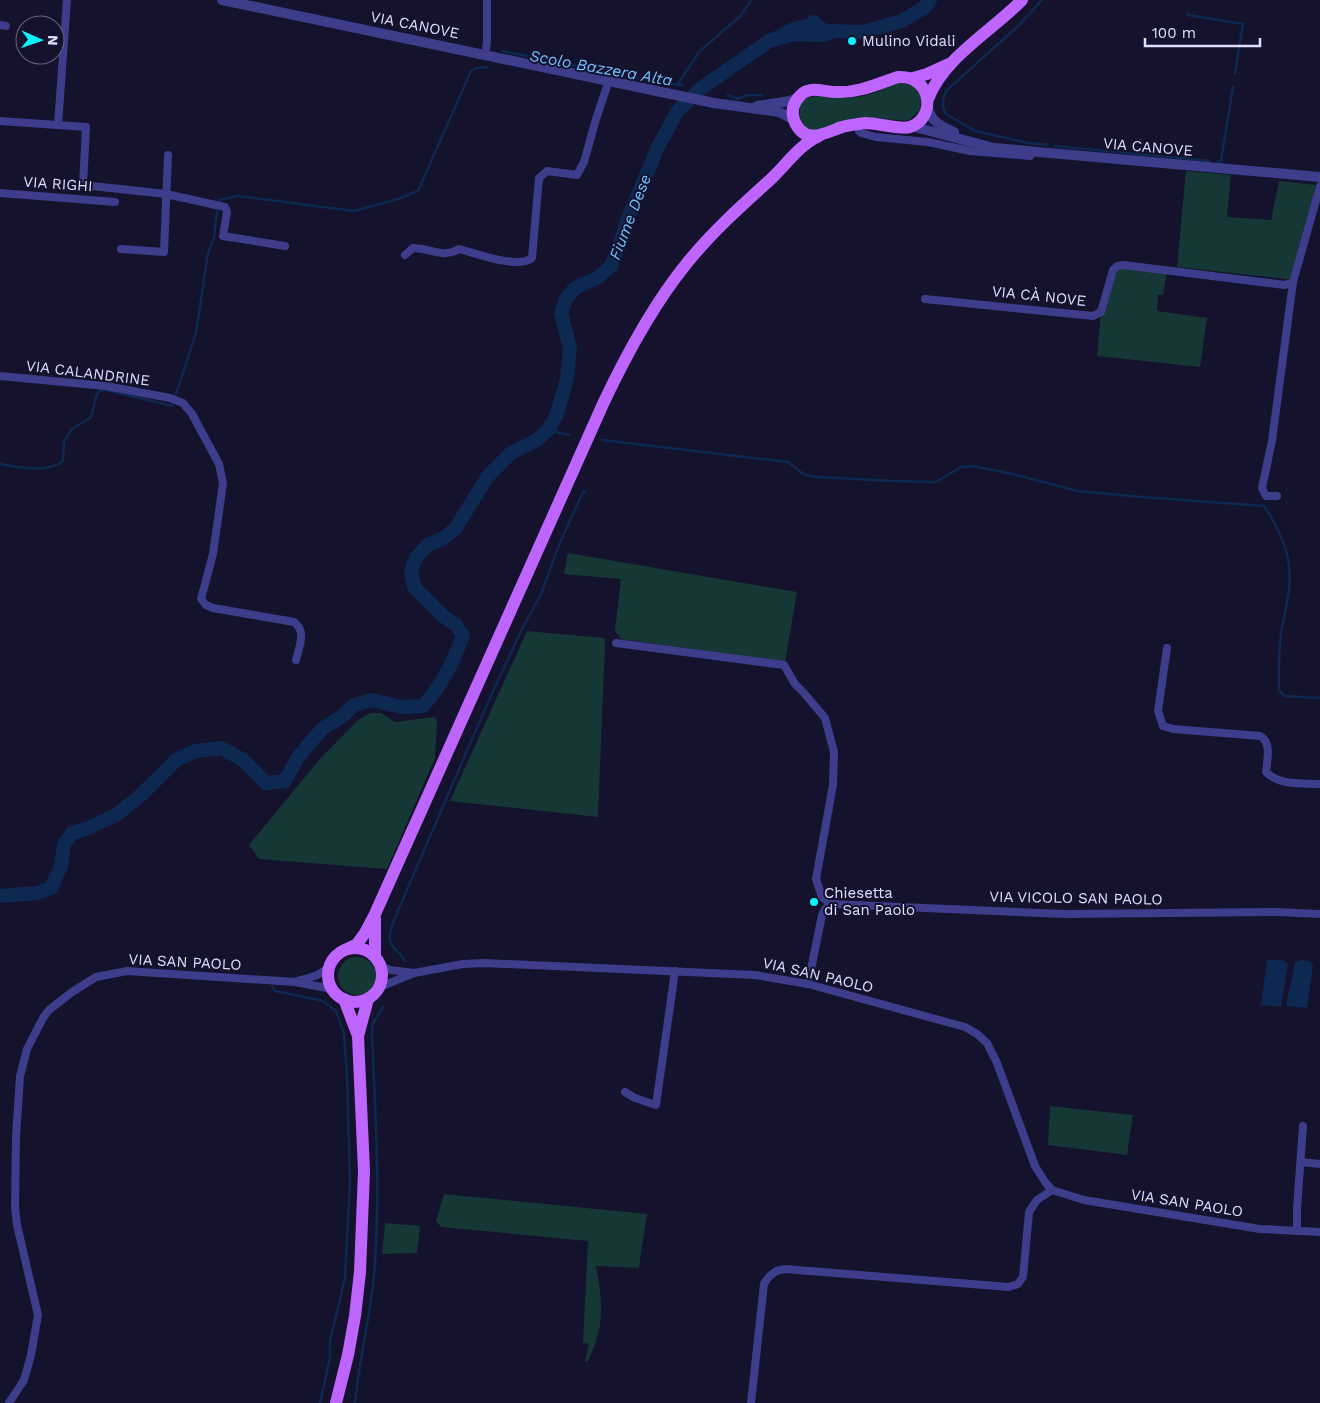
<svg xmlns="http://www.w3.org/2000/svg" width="1320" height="1403" font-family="'Work Sans',sans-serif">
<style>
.green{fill:#153735}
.water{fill:#0d2951}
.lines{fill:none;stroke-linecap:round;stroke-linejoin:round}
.stream{stroke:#0d2951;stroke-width:2.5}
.river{stroke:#0d2951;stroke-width:14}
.minor{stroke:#3d3d8c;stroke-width:8}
.tertiary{stroke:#3d3d8c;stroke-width:10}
.primary{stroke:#be65ff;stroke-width:12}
.poi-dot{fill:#0af2ff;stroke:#15122d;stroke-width:2}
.labels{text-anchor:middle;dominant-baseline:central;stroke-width:4;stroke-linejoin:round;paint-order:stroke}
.street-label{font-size:15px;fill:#e0deff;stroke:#15122d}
.poi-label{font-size:15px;fill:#e0deff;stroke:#15122d;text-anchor:start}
.water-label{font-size:16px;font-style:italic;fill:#6cc2ff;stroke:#15122d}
</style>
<rect width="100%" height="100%" fill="#15122d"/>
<g class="green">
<path d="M 895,83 C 913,82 926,92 919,111 L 907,121 L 864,117 L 814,131 L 803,126 C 787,83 831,100 855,97 C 869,96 882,90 895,83 Z"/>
<path d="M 1186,171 L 1231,175 L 1227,217 L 1271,220 L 1279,181 L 1316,185 L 1290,278 L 1287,279 L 1177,267 Z"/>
<path d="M 1117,266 L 1167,270 L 1163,295 L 1158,295 L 1157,311 L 1207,318 L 1200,367 L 1097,356 L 1101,312 Z"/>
<path d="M 568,553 L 797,592 L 785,662 L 621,639 L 615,631 L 621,579 L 564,574 Z"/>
<path d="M 527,631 L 604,638 L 605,644 L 598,817 L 450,801 Z"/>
<path d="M 371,713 L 381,713 L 395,722 L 434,717 L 437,720 L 435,758 L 387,869 L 259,859 L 249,845 L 318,761 L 358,720 Z"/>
<circle cx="357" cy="976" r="19"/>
<path d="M 1050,1106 L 1133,1115 L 1127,1155 L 1048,1145 Z"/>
<path d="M 444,1194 L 647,1214 L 639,1267 L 637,1268 L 596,1266 C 603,1304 605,1326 588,1361 L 585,1362 L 589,1344 L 583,1343 L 588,1241 L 441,1227 L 436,1221 Z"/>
<path d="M 385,1223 L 420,1226 L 417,1253 L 382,1254 Z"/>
</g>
<g class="water">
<path d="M 809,15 L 818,16 C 823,25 840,29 850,29 L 850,35 L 841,35 L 840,37 L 824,42 L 792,41 L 777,45 L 771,33 L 792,22 L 807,19 Z"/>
<path d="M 1267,960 L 1282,960 L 1288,964 L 1281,1007 L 1261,1005 Z"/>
<path d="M 1301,960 L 1309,961 L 1313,966 L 1307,1008 L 1286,1006 L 1295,962 Z"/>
</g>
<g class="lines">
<g class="stream">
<path d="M 1042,0 L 1018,26 L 946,91 C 943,98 941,107 946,114 L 975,131 L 1028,143 L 1048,145"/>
<path d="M 1188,13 L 1188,15 L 1243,24 L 1235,73"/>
<path d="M 502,51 L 662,83 L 683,85"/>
<path d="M 677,85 L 699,52 L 739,17 L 752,0"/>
<path d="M 728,95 L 738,99 L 747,95 L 762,95"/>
<path d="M 1055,146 L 1209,161"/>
<path d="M 1218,162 L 1221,161 L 1233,87"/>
<path d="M 220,203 L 220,200 L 238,196 L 354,211 L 398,199 L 418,191 L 471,71 L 476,68 L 488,67"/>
<path d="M 548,430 L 569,435"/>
<path d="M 602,440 L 788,462 L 803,474 L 815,477 L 894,481 L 936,482 L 961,467 L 973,466 L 1017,475 L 1077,491 L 1142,497 L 1264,506 C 1276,523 1287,546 1289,566 C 1292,587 1285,609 1282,628 C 1278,648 1279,670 1279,690 L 1284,696 L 1320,698"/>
<path d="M 0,464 C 20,467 46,474 63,461 L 64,441 L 72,429 L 90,418 C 95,409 93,399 99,391 L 106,390 L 172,406 L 196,333 L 208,253 L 214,238 L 217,211"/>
<path d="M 405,961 C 402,955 399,953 394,948 C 386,940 391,930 394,920 L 485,709 L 521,631 L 541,594 L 559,545 L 582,494 L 585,491"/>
<path d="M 272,986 L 275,991 L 323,1001 L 336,1011 L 344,1033 L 347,1074 L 350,1183 L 345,1278 L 330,1341 L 330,1358 L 320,1403"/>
<path d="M 355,1403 C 359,1360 370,1318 374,1275 C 381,1194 375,1112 372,1031 L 373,1023 L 383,1007"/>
</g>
<g class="river">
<path d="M 832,31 L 862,32 L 902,21 L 925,7 L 930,0"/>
<path d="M 0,896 L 37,893 L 51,888 L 61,866 L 64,844 L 72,833 L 86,829 L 116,815 L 141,795 L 176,760 L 196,751 L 222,748 L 243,760 L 266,783 L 285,781 L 298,757 L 322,729 L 341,717 L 354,705 L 372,700 L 401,707 L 423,706 C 442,685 453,662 463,636 L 456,625 L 443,616 L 414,587 L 411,571 L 416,558 L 428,545 L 442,539 L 455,529 L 488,476 L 511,453 L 537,440 L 548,430 L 557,414 L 567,379 L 570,348 L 561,313 L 566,299 L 575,288 L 597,278 L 611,266 L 619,247 L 627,221 L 658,147 L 677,112 L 700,89 L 769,41 L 791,35"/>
</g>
<g class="minor">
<path d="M 0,25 L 6,26"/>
<path d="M 485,54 L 487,43 L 487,0"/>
<path d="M 0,121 L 86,127 L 83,185 L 166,194 L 225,207 L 227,212 L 223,236 L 285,246"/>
<path d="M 859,124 L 859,131 L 861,133 L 876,137 L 928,142 L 970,151 L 1030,156"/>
<path d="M 58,125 L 67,0"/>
<path d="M 0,193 L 115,202"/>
<path d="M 121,249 L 164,252 L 168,155"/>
<path d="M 405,255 L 413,248 C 430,248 443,259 459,249 C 478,254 517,269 532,258 L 539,178 L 547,171 L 577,175 L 584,162 L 596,119 L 609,80"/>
<path d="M 925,299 L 1093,316 L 1101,312 L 1113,270 L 1117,266 L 1123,265 L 1285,285 L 1293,282"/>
<path d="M 0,376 L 106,386 L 170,398 L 183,403 L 192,414 L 219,464 L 223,483 L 213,554 L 201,599 L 206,605 L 213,608 L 294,622 C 307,632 299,646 296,660"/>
<path d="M 1277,496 L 1266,496 L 1262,488 L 1272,441 L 1293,282 L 1320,186"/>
<path d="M 616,643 L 784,665 L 795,684 L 804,693 L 825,718 L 834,752 L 833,785 L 816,879 L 822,897 L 831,904 L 1065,914 L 1277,912 L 1320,914"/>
<path d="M 1167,648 L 1158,711 L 1163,726 L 1173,729 L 1260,736 C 1272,742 1267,761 1266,772 C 1279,786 1303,783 1320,784"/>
<path d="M 380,965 L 390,970 L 414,973"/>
<path d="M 297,981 C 311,977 321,976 330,965"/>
<path d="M 808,984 L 822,915 L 825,909 L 831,904"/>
<path d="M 380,987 L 414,973 L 463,964 L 484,963 L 755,975 L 808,984 L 965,1027 L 977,1034 L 987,1043 L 997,1063 L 1035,1166 L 1045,1182 L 1052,1190 L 1084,1200 L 1260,1229 L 1320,1232"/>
<path d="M 625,1092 L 635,1098 L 656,1105 L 675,971"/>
<path d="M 1301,1162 L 1320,1164"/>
<path d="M 1297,1231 L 1297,1208 L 1303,1126"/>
<path d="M 9,1403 L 24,1380 L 31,1355 L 38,1315 L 17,1225 L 15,1208 L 16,1136 L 20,1076 L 27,1049 L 43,1018 L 49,1010 L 72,992 L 96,977 L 127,971 L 295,982 L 332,989"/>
<path d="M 751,1403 L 764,1284 C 776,1263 788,1270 810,1271 L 1009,1287 L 1018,1284 L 1023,1277 L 1029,1212 L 1037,1200 L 1052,1190"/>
</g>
<g class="tertiary">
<path d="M 222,0 L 714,103 L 779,112 L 787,116 L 795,121"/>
<path d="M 927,105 C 930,121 940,126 954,132"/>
<path d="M 757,106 L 790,101 L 799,97"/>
<path d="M 911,126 L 994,148 L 1320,177"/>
</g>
<g class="primary">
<path d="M 898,77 C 932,75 937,118 910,127 C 901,130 877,123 865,123 C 857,124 850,125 842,127 C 825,133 804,146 794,120 C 791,111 793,103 800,96 C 809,85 823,92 836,92 C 859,93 877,84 898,77 Z"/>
<path d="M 913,78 L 927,74 L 949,64"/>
<path d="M 928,99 C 944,57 992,31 1022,0"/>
<path d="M 375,919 L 375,956"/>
<circle cx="355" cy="975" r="27"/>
<path d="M 345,950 L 357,944 L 365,933 L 375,914 L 603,404 C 626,355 652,306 687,263 C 712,232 741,206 771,179 C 786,165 799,145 819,136"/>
<path d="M 344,999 L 358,1036"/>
<path d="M 336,1403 L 348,1355 L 355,1316 L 360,1272 L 364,1171 L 358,1036 L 368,999"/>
</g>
</g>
<g class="poi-dot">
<circle cx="852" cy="41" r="5"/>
<circle cx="814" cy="902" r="5"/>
</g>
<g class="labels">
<g class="street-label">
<text transform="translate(415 25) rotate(11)">VIA CANOVE</text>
<text transform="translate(1148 147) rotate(5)">VIA CANOVE</text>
<text transform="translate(58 184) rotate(4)">VIA RIGHI</text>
<text transform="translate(1039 296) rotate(6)">VIA CÀ NOVE</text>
<text transform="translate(88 373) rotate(7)">VIA CALANDRINE</text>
<text transform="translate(1076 898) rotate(1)">VIA VICOLO SAN PAOLO</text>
<text transform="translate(185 962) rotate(3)">VIA SAN PAOLO</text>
<text transform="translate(818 975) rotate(13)">VIA SAN PAOLO</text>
<text transform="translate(1187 1203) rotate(9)">VIA SAN PAOLO</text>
</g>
<g class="poi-label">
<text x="862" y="41">Mulino Vidali</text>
<text x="824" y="893">Chiesetta<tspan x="824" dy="17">di San Paolo</tspan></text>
</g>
<g class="water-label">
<text transform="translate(601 68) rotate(10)">Scolo Bazzera Alta</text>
<text transform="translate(630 217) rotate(-69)">Fiume Dese</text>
</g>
</g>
<g transform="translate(40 40) rotate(92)"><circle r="24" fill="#15122d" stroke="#666481"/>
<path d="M0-4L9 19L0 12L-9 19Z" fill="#0af2ff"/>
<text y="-8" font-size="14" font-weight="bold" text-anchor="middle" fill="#e0deff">N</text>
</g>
<path d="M1145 38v8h115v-8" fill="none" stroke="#e0deff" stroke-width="2.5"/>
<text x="1152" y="38" font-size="15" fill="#e0deff" stroke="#15122d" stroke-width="4" paint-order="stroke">100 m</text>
</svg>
